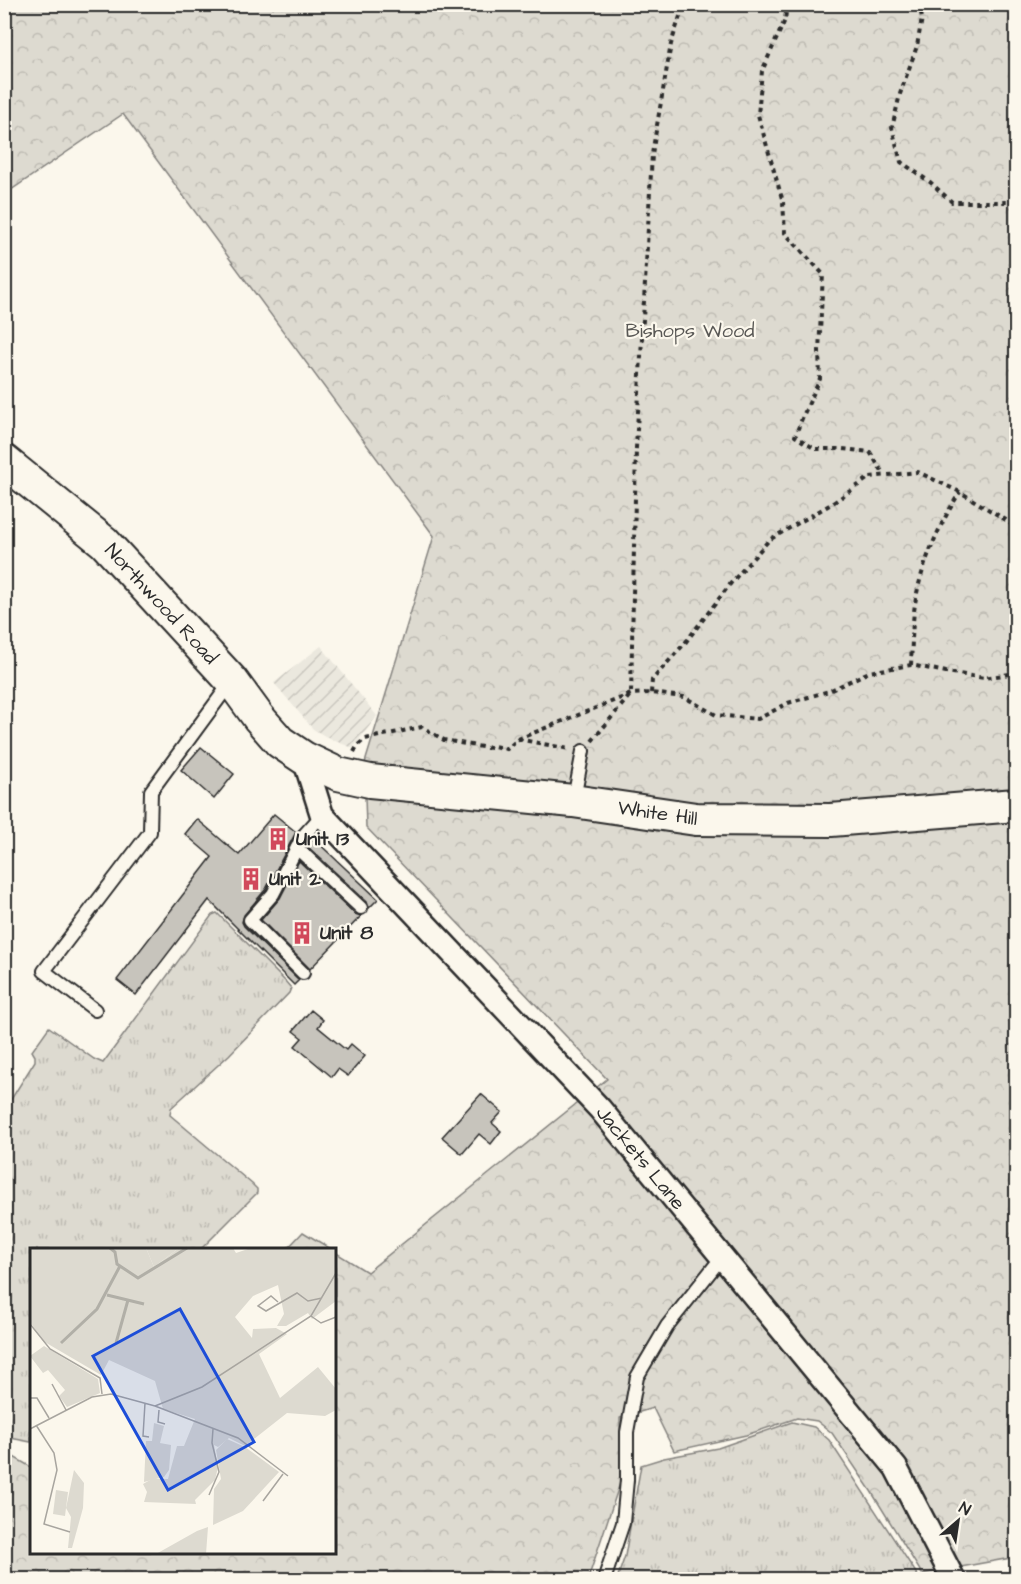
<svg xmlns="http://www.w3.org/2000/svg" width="1021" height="1584" font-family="'Architects Daughter',sans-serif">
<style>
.industrial{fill:url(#industrial-furrows)}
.grass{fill:url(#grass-tufts);stroke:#84827e;stroke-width:1.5}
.forest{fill:url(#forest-crowns);stroke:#84827e;stroke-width:1.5}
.building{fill:#c7c4bc;stroke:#2b2b2b;stroke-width:1.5}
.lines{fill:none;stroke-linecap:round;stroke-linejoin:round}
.lane-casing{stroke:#2b2b2b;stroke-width:16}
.street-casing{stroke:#2b2b2b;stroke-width:27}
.secondary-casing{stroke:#2b2b2b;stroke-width:36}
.path{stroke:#2b2b2b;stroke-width:4;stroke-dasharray:4.5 4.5;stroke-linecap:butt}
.lane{stroke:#fbf7ec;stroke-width:12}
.street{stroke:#fbf7ec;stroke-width:22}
.secondary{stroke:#fbf7ec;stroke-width:32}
.labels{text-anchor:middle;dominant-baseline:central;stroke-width:4.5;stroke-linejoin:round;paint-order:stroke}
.park-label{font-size:20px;fill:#585754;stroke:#fbf7ec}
.street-label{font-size:20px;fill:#2b2b2b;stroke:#fbf7ec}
.poi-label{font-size:20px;font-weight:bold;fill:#2b2b2b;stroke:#fbf7ec;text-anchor:start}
.inset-river{fill:none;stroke:#b1afa7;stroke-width:3}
.inset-road{fill:none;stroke:#a8a59f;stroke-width:1.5}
.view{fill:#1d4ed8;fill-opacity:0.15;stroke:#1d4ed8;stroke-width:3}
.inset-edge{fill:none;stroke:#2b2b2b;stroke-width:3}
</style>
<defs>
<pattern id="industrial-furrows" width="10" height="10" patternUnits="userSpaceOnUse" patternTransform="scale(1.5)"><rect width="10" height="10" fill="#ebe8de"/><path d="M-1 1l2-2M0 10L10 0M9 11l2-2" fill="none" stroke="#cac7bf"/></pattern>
<pattern id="grass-tufts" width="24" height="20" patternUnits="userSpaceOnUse" patternTransform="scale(1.5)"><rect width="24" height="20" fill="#dddad0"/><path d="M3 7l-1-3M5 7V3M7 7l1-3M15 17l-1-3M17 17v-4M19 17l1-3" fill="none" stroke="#bebbb3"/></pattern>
<pattern id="forest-crowns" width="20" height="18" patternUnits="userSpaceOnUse" patternTransform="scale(1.5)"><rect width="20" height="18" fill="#dddad0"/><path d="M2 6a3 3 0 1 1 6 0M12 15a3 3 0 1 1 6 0" fill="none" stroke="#bebbb3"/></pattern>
</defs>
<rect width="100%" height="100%" fill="#fbf7ec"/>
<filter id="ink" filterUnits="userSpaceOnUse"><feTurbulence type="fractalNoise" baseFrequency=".0167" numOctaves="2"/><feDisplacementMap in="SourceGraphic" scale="12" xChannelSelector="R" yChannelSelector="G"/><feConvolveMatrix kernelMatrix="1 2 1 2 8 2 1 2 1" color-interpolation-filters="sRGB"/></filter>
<g filter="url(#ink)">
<path class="industrial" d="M 321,646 L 377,716 L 353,748 L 330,739 L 313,729 L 274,683 Z"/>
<g class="grass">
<path d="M 217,913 L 285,981 L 291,988 L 289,993 L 229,1055 L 171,1108 L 170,1115 L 252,1184 L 257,1189 L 257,1193 L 201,1249 L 32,1250 L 31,1442 L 5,1437 L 5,1109 L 35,1061 L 35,1056 L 32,1051 L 49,1027 L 94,1059 L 103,1063 L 212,915 Z"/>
<path d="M 792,1422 L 814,1427 L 829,1440 L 920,1579 L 617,1579 L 625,1556 L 641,1465 L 664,1458 L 718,1448 Z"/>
</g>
<g class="forest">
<path d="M 5,5 L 1016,5 L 1016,1557 L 922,1574 L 871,1491 L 832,1433 L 817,1421 L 797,1418 L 746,1435 L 674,1451 L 653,1408 L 620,1418 L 620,1483 L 588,1579 L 5,1579 L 5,1452 L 31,1467 L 32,1552 L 334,1552 L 335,1252 L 367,1272 L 607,1079 L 366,827 L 364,766 L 434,536 L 123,114 L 5,194 Z"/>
<path d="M 303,1232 L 331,1249 L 287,1249 Z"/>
</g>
<g class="building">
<path d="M 201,747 L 234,774 L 214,799 L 181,770 Z"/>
<path d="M 274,814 L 296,832 L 266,889 L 244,915 L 242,922 L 244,926 L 299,980 L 294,985 L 209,900 L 136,995 L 117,980 L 212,857 L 185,834 L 197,819 L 239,855 Z"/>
<path d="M 313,838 L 378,899 L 369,908 L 367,902 L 307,846 Z"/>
<path d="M 299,861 L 355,914 L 361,916 L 310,969 L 261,920 L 280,898 Z"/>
<path d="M 311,1010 L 323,1020 L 318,1027 L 346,1050 L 351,1044 L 365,1056 L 348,1076 L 338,1069 L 332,1077 L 295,1046 L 302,1038 L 293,1031 Z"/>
<path d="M 481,1094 L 502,1112 L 492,1123 L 501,1131 L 491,1144 L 479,1134 L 462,1154 L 442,1137 Z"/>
</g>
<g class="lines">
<g class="lane-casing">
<g id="lane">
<path d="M 574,799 L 583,751"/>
<path d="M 297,848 L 361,908"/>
<path d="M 303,973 L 250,920 L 273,894 L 303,836 L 322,815"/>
<path d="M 95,1010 L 44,971 L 150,832 L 151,791 L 231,682"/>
<path d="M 604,1580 L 623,1523 L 627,1480 L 627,1432 L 637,1377 L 667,1326 L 722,1257"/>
</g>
</g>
<g class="street-casing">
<g id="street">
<path id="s1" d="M 304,758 L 322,815 L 600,1109 L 896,1468 L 954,1580"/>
</g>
</g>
<g class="secondary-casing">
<g id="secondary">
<path id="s2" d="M 4,461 L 104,542 L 232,681 L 259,718 L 280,742 L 304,758 L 338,774 L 370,781 L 573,801 L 696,819 L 831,820 L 1016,805"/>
</g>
</g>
<g class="path">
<path d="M 787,4 L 785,20 L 762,71 L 758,115 L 783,202 L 785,233 L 823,274 L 819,351 L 820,379 L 803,416 L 795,436 L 815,449 L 842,449 L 870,452 L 884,475"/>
<path d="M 919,4 L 922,18 L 917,46 L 900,94 L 892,128 L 901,162 L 930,182 L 952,202 L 1016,202"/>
<path d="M 911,665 C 912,645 912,624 915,604 C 921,565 939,525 960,492"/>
<path d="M 651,693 L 652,680 L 685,643 L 731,583 L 769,540 L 833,503 L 870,477 L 918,472 L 960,492 L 1006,520 L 1016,528"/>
<path d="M 518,739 L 569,749"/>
<path d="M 592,741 L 631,694 L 636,448 L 652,154 L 671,44 L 684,4"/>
<path d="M 354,752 L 358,745 L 365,739 L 422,727 L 444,740 L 487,748 L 494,746 L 507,749 L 518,739 L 631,694 L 651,693 L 684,697 L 716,715 L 758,719 L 788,703 L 829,691 L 869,672 L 911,665 L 946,672 L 984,678 L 1016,673"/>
</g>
<use href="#lane" class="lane"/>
<use href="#street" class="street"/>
<use href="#secondary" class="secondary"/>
</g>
</g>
<defs>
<g id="building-bare" transform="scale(1.8)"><path d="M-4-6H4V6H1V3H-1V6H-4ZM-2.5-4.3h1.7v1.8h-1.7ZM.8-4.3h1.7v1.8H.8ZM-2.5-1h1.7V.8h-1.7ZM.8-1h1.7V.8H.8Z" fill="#d1495b" stroke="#fbf7ec" stroke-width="2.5" paint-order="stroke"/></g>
</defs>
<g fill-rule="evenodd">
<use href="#building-bare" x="278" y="839"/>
<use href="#building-bare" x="251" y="879"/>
<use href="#building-bare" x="302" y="933"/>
</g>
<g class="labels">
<g class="park-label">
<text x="690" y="331">Bishops Wood</text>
</g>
<g class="street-label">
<text stroke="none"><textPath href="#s2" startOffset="213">Northwood Road</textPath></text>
<text stroke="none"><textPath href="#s2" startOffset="784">White Hill</textPath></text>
<text stroke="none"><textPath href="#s1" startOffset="528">Jackets Lane</textPath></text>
</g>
<g class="poi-label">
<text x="296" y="839">Unit 13</text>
<text x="269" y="879">Unit 2</text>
<text x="320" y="933">Unit 8</text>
</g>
</g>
<g transform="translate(30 1248)">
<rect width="306" height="306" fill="#fbf7ec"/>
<path d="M 116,0 L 149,0 L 124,19 ZM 14,98 L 68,131 L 70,145 L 37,159 L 29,148 L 35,142 L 18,122 L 13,125 L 0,108 ZM 124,175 L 134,178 L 130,195 L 141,197 L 139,222 L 134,229 L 114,234 L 116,193 L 122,193 ZM 197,191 L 215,199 L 249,224 L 213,263 L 183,277 L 184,241 L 191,231 L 186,202 ZM 178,279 L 176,306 L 126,306 L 167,283 Z" fill="#dddad0"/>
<path d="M 0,0 L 116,0 L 124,19 L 149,0 L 203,0 L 206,5 L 221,0 L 306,0 L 306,53 L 282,71 L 278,65 L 256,78 L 247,78 L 254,66 L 248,37 L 223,48 L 205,69 L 222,90 L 223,81 L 246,80 L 257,86 L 229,106 L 250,150 L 288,119 L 306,141 L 306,162 L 295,168 L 257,165 L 215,198 L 199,190 L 188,199 L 184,197 L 188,219 L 185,232 L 165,252 L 166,256 L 114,254 L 117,244 L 113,236 L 122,231 L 138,231 L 147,198 L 154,198 L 165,171 L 133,161 L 125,133 L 79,112 L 71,127 L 13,93 L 0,74 ZM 44,222 L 54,235 L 53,260 L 42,300 L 38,300 L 41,269 L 36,260 Z" fill="#dddad0"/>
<path d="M 26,242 L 38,244 L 35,268 L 23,266 Z" fill="#dddad0"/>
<path class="inset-river" d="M 80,0 L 85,4 L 87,16 L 108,30 L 157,0M 77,47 L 114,56M 31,95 L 67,61 L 90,18M 86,95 L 98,52"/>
<path class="inset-road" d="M 248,54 L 241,48 L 228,58 L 236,63 L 267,45 L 278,53 L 292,50M 281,68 L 291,75 L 306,69M 0,76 L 20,101 L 70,130 L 72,146M 22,136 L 36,162M 0,150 L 7,150 L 19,170M 115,155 L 113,188 L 119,189M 125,158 L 172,139 L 281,68 L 306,25M 129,162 L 128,174 L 135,176M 6,177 L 24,205 L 27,222 L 14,276 L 40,284M 0,181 L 62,149 L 81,146 L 125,158 L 208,190 L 258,228M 179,247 L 189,224 L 182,195 L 183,181M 233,253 L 253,226"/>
<path class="view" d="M 150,61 L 224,194 L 138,242 L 63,108 Z"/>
<rect width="306" height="306" class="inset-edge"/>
</g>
<rect width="1021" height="1584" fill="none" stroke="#fbf7ec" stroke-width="24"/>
<rect x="12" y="12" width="997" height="1560" fill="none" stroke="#2b2b2b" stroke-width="2" filter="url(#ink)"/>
<g transform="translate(958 1521) rotate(29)" stroke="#fbf7ec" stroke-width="4.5" paint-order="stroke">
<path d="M0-4.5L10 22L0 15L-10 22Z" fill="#2b2b2b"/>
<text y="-9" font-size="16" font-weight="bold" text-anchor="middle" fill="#2b2b2b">N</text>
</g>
</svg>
